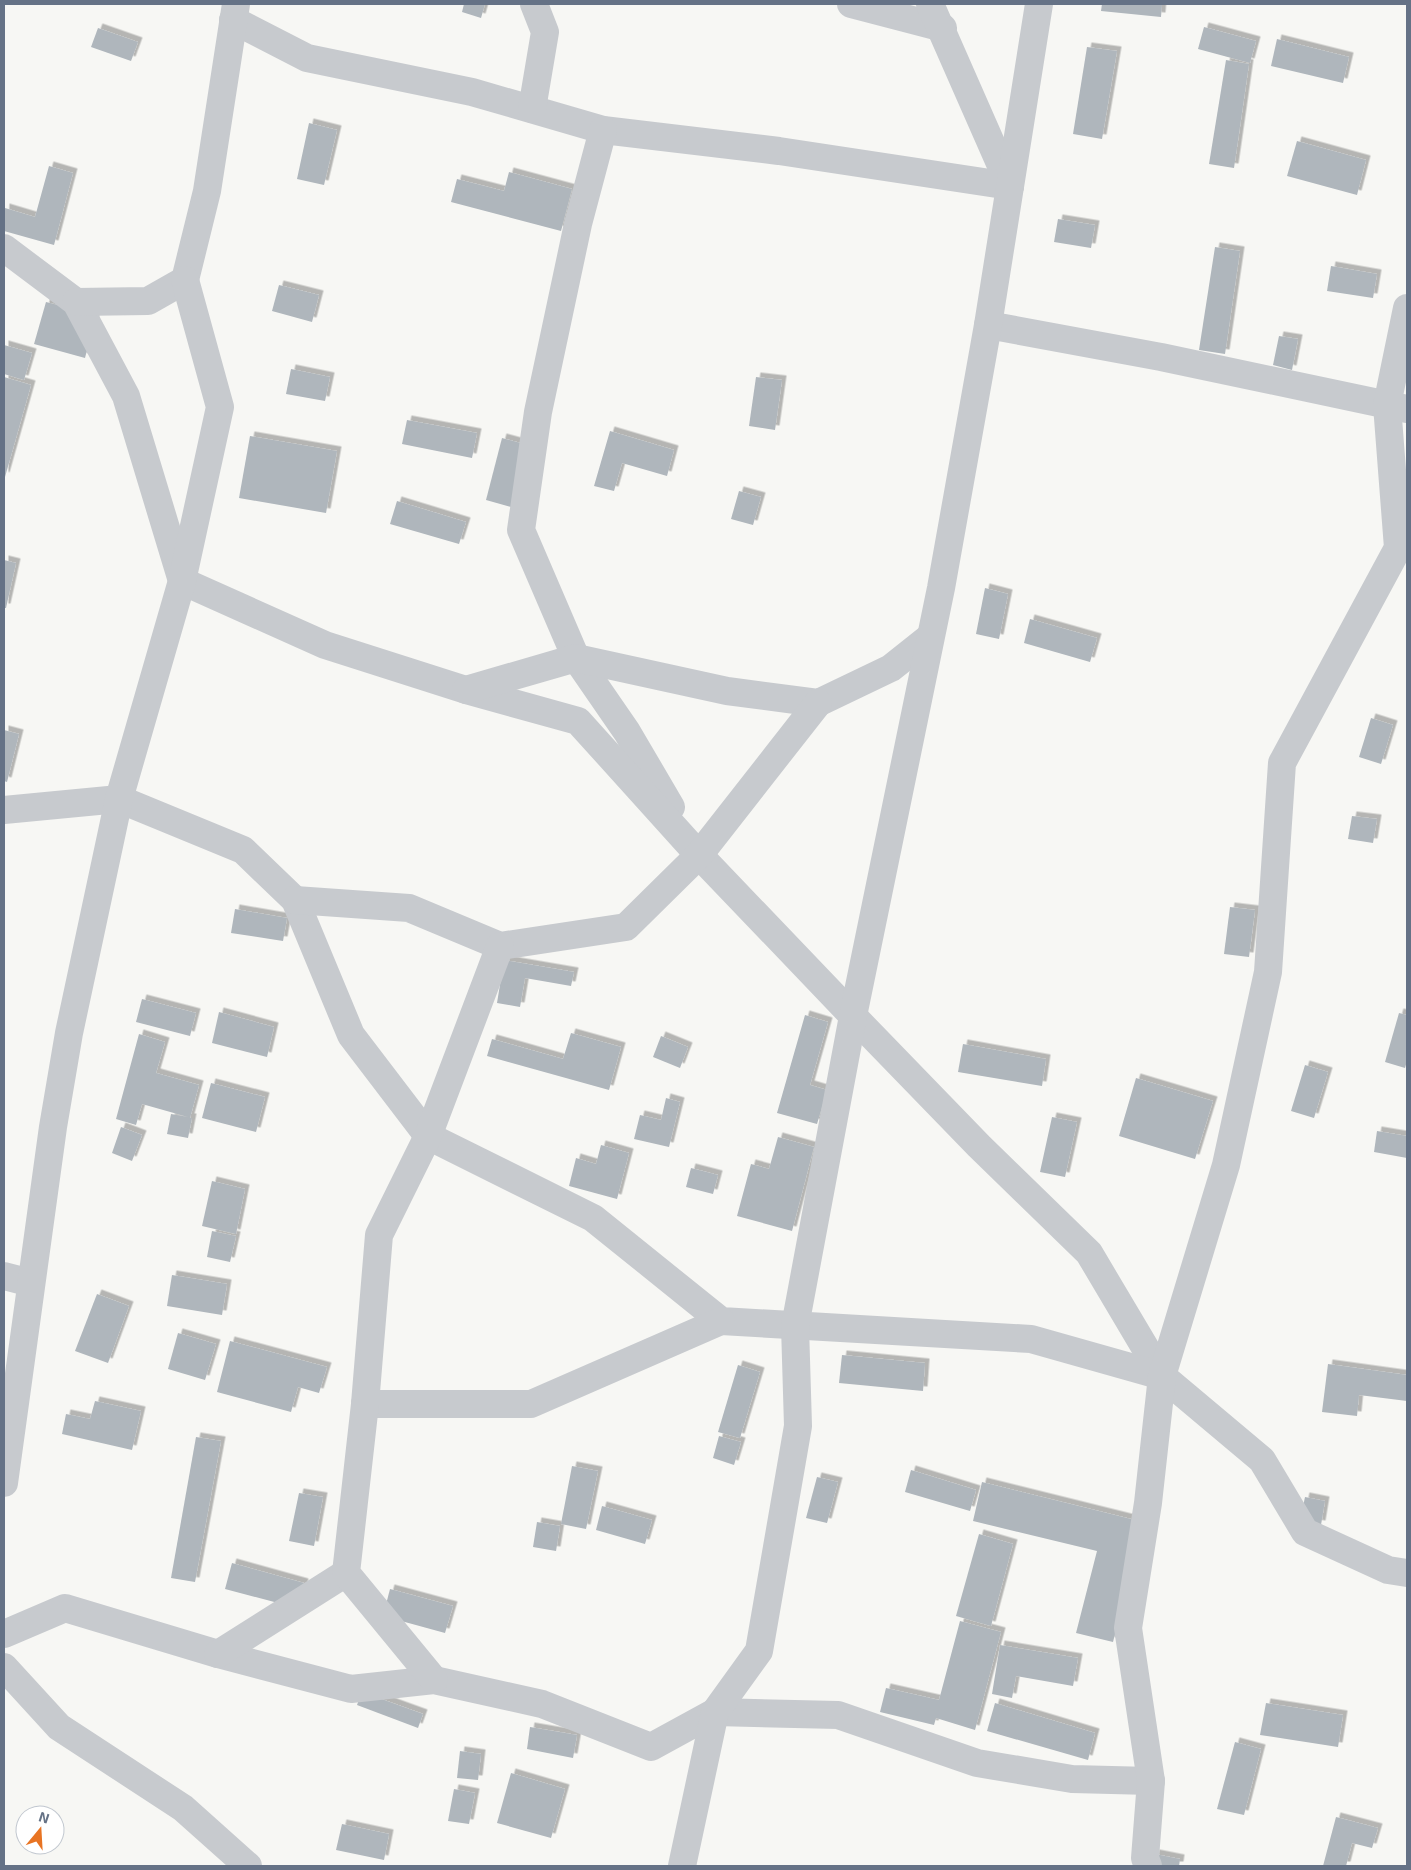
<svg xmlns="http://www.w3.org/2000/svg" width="1411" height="1870" font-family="'Exo 2',sans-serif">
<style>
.building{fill:#afb6bc;filter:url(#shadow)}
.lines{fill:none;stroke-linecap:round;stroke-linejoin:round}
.street{stroke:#c7cace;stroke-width:28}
</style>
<defs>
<filter id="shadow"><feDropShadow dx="4.5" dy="-4.5" stdDeviation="0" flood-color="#0004"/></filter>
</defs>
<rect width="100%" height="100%" fill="#f7f7f4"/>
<g class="building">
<path d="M 464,4 L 485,4 L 481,18 L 462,12 Z"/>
<path d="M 1102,4 L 1162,4 L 1161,17 L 1101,11 Z"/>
<path d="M 1204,27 L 1256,41 L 1250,63 L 1198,49 Z"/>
<path d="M 98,28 L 138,42 L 131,61 L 91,47 Z"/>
<path d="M 1277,39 L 1349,57 L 1343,83 L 1271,66 Z"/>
<path d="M 1087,47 L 1117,51 L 1102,139 L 1073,134 Z"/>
<path d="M 1226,60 L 1249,64 L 1234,168 L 1209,164 Z"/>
<path d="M 309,123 L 337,130 L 324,185 L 297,179 Z"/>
<path d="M 1297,141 L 1366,160 L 1357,195 L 1287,176 Z"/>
<path d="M 49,166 L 73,173 L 54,245 L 4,231 L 5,208 L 35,217 Z"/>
<path d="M 509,172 L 572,189 L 561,231 L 451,202 L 457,179 L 504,191 Z"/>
<path d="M 1058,219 L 1095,225 L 1091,248 L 1054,242 Z"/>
<path d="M 1215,247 L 1240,251 L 1225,354 L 1199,350 Z"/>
<path d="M 1331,266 L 1377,274 L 1373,298 L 1327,291 Z"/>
<path d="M 279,285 L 319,295 L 312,322 L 272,311 Z"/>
<path d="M 46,302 L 96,315 L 85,358 L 34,344 Z"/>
<path d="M 1279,336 L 1298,339 L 1292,370 L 1273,365 Z"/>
<path d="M 4,345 L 32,353 L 24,380 L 4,374 Z"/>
<path d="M 291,369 L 330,377 L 325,401 L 286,394 Z"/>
<path d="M 4,377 L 31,385 L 5,477 L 4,476 Z"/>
<path d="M 756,377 L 782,380 L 775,430 L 749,426 Z"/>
<path d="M 407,420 L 477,433 L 472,458 L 402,444 Z"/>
<path d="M 610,431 L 674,450 L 667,476 L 622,463 L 614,491 L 594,486 Z"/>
<path d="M 250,436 L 337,451 L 326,513 L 239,498 Z"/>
<path d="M 502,438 L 528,445 L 511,507 L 486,500 Z"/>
<path d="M 739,491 L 761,497 L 753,525 L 731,519 Z"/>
<path d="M 397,501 L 466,522 L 459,544 L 390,524 Z"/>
<path d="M 4,560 L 16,563 L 6,608 L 4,608 Z"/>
<path d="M 985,588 L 1008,594 L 999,639 L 976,634 Z"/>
<path d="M 1030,619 L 1097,638 L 1090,662 L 1024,643 Z"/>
<path d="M 1371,718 L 1393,725 L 1381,764 L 1359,757 Z"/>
<path d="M 4,730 L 19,734 L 7,782 L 4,781 Z"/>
<path d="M 1352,816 L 1377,819 L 1373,843 L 1348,839 Z"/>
<path d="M 1230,907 L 1255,910 L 1249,957 L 1224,954 Z"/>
<path d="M 235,909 L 287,918 L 283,941 L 231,933 Z"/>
<path d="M 504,960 L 574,972 L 571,986 L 525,978 L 520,1007 L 497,1003 Z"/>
<path d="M 142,999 L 196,1013 L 190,1036 L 136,1022 Z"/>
<path d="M 219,1012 L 274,1027 L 267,1057 L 212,1043 Z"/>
<path d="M 1399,1013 L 1407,1015 L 1407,1061 L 1405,1068 L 1385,1062 Z"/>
<path d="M 805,1015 L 828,1022 L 810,1085 L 827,1090 L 817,1124 L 777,1113 Z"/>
<path d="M 571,1033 L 621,1047 L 609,1090 L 487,1056 L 492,1039 L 563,1059 Z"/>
<path d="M 139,1034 L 165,1042 L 156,1073 L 199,1085 L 190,1118 L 192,1118 L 188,1138 L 167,1134 L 171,1114 L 188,1117 L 142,1104 L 136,1125 L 116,1119 Z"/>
<path d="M 661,1036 L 688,1047 L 680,1068 L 653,1057 Z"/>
<path d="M 963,1044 L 1046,1059 L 1042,1086 L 958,1072 Z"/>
<path d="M 1305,1065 L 1328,1072 L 1314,1118 L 1291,1111 Z"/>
<path d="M 1136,1078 L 1213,1101 L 1195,1159 L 1119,1136 Z"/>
<path d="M 211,1083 L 265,1097 L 256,1132 L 202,1118 Z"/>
<path d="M 666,1098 L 680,1102 L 669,1147 L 634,1139 L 640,1115 L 661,1120 Z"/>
<path d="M 1052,1117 L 1077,1122 L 1065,1177 L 1040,1172 Z"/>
<path d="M 121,1127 L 142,1135 L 132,1161 L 112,1153 Z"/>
<path d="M 1377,1131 L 1407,1136 L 1407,1158 L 1374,1152 Z"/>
<path d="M 778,1137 L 814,1147 L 792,1231 L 737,1216 L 751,1164 L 769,1169 Z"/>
<path d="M 601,1145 L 629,1153 L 617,1199 L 569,1186 L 576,1158 L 596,1164 Z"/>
<path d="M 691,1168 L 718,1175 L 713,1194 L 686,1187 Z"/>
<path d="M 212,1181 L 245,1189 L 236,1234 L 202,1226 Z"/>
<path d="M 212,1231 L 236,1236 L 230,1262 L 207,1257 Z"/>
<path d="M 172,1275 L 227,1284 L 222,1315 L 167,1306 Z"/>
<path d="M 97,1294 L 129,1306 L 108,1363 L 75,1351 Z"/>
<path d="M 178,1333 L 216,1344 L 205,1380 L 168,1369 Z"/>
<path d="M 230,1341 L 327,1367 L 319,1393 L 298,1387 L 291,1412 L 217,1392 Z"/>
<path d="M 842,1355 L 925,1363 L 923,1391 L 839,1383 Z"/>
<path d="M 1328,1364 L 1407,1375 L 1407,1401 L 1359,1395 L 1357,1416 L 1322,1412 Z"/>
<path d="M 738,1365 L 760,1372 L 740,1438 L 718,1432 Z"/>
<path d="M 95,1401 L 141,1411 L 132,1450 L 62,1434 L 66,1414 L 90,1419 Z"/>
<path d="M 719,1436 L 741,1442 L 734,1465 L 713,1458 Z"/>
<path d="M 196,1437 L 221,1441 L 195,1582 L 171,1578 Z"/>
<path d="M 572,1466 L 598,1471 L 586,1529 L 561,1524 Z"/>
<path d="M 911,1470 L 976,1490 L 970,1511 L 905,1492 Z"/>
<path d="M 817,1477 L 838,1482 L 827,1523 L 806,1518 Z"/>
<path d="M 982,1482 L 1143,1522 L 1113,1642 L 1076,1633 L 1097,1551 L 973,1521 Z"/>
<path d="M 299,1493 L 323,1497 L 314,1546 L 289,1541 Z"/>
<path d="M 1305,1497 L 1325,1501 L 1321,1525 L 1300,1521 Z"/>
<path d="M 602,1506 L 652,1520 L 645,1544 L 596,1530 Z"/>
<path d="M 537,1522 L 560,1526 L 556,1551 L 533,1547 Z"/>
<path d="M 979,1534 L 1013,1544 L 991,1626 L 956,1616 Z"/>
<path d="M 232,1563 L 304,1583 L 297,1608 L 225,1589 Z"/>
<path d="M 390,1589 L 453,1606 L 445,1633 L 383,1616 Z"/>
<path d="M 960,1621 L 1001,1632 L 975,1730 L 936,1718 L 934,1725 L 880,1712 L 886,1688 L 939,1700 Z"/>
<path d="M 1000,1645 L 1078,1658 L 1073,1686 L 1016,1676 L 1012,1698 L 992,1694 Z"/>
<path d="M 362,1692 L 423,1714 L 418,1728 L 357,1705 Z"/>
<path d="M 995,1703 L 1095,1733 L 1088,1760 L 987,1731 Z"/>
<path d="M 1266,1703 L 1343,1715 L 1338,1747 L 1260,1735 Z"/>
<path d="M 530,1727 L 577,1735 L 573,1758 L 527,1749 Z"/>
<path d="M 1235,1742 L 1261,1749 L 1244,1815 L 1217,1809 Z"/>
<path d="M 460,1751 L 481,1754 L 478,1780 L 457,1778 Z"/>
<path d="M 511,1773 L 565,1789 L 551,1838 L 497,1823 Z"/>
<path d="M 454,1789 L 475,1793 L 469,1824 L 448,1821 Z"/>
<path d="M 1336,1817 L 1378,1828 L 1372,1848 L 1352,1843 L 1346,1866 L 1323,1866 Z"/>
<path d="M 342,1824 L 389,1834 L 384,1860 L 336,1850 Z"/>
<path d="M 1155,1854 L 1180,1859 L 1179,1866 L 1153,1866 Z"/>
</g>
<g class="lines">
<g class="street">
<path d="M 851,4 L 943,28"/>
<path d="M 930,4 L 1010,186"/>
<path d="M 233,20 L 307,58 L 472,92 L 603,130 L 779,151 L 1010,186"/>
<path d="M 532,109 L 545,32 L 534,4"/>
<path d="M 603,130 L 578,224 L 538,412 L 521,530 L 576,658 L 627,732 L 671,807"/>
<path d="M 4,248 L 76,302 L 126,396 L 182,581 L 325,645 L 466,690 L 578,721 L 699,855 L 853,1016 L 979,1146 L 1089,1253 L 1162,1376 L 1262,1460 L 1305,1532 L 1388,1570 L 1407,1573"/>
<path d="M 76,302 L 148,301 L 185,280 L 207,191 L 236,4"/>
<path d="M 988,325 L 1161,357 L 1407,409"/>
<path d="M 466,690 L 576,658 L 727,691 L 818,703 L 891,668 L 930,637"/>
<path d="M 4,810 L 119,799 L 243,850 L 295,900 L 351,1035 L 428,1136 L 593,1218 L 721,1321 L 1031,1339 L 1162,1376"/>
<path d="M 295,900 L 409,908 L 500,946 L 626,927 L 699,855 L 818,703"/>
<path d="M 4,1276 L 31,1283"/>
<path d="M 365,1404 L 531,1404 L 721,1321"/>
<path d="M 4,1483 L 53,1127 L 69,1033 L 119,799 L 182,581 L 220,407 L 185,280"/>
<path d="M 4,1634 L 65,1608 L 218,1654 L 351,1689 L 434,1680 L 542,1704 L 651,1747 L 715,1712 L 838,1715 L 977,1763 L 1072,1779 L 1151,1781"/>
<path d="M 218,1654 L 346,1573"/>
<path d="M 4,1667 L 59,1727 L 183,1808 L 248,1866"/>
<path d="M 434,1680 L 346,1573 L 365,1404 L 379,1235 L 428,1136 L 500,946"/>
<path d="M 682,1866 L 715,1712 L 759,1651 L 798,1426 L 795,1326 L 853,1016 L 941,588 L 988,325 L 1039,4"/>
<path d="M 1148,1866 L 1145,1858 L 1151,1781 L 1128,1628 L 1148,1503 L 1162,1376 L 1226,1165 L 1268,972 L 1282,763 L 1398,548 L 1387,405 L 1407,308"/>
</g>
</g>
<rect width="1411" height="1870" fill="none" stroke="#657286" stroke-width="10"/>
<g transform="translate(40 1830) rotate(18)"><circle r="24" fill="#ffffff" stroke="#c1c7cf"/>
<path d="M0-4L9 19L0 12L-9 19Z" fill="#e87423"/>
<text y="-8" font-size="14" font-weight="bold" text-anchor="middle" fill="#657286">N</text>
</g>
</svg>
